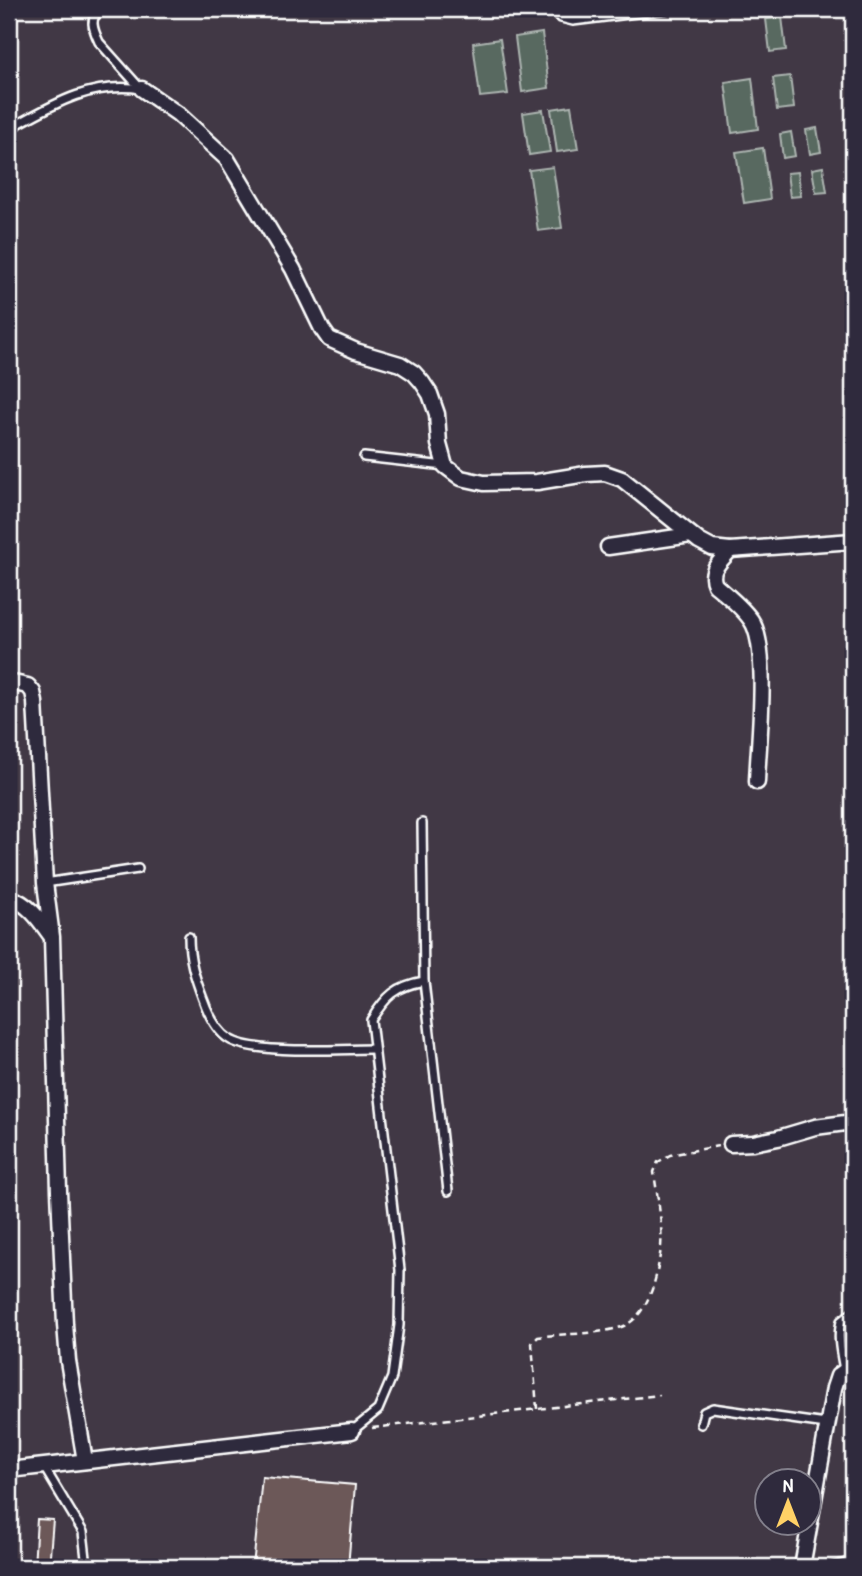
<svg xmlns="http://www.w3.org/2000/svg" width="862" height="1576" font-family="'Patrick Hand',sans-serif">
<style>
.green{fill:#586960;stroke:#acb4b0;stroke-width:2}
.building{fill:#6c5859;stroke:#fff;stroke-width:2}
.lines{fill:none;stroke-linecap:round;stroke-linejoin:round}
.lane-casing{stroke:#fff;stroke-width:12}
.street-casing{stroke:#fff;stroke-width:19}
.path{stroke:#fff;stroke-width:2.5;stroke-dasharray:7 5;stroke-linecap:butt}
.lane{stroke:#2f2a3d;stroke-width:7}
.street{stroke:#2f2a3d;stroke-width:14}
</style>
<rect width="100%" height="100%" fill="#413845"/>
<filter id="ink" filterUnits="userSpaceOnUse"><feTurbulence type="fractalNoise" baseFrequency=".0143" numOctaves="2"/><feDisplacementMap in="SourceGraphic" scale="14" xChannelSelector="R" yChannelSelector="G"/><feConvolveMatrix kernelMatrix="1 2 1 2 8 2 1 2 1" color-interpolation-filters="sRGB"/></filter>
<g filter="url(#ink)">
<g class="green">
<path d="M 782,17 L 786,50 L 770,52 L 766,19 Z"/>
<path d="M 542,33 L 549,88 L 522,92 L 515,37 Z"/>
<path d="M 500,39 L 508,94 L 480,97 L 473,43 Z"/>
<path d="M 790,76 L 794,108 L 777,110 L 773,78 Z"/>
<path d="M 752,78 L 758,129 L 732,133 L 725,82 Z"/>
<path d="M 571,106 L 578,149 L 557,152 L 551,109 Z"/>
<path d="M 543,110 L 550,152 L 529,155 L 523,113 Z"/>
<path d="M 817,128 L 821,152 L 810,154 L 806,130 Z"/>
<path d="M 791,132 L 795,156 L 783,158 L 780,134 Z"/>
<path d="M 763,148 L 770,199 L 744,203 L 736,152 Z"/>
<path d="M 553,167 L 562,228 L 538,231 L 529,170 Z"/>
<path d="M 823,167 L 827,192 L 816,193 L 812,169 Z"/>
<path d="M 798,172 L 801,196 L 790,197 L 787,173 Z"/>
</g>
<g class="building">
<path d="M 262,1477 L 355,1485 L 348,1567 L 253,1567 Z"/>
<path d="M 37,1519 L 53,1520 L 49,1567 L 34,1567 Z"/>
</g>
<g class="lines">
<g class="lane-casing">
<g id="lane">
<path d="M 102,9 C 88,17 93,29 99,42 L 141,89"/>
<path d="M 553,9 L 561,18 L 573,21 L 669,9"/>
<path d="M 9,129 C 52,105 90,81 142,89"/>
<path d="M 364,457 L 445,466"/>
<path d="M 422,823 L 424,981 L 448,1191"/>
<path d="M 45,883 L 138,869"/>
<path d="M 189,937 C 189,959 195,978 203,999 C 208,1013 216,1031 229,1039 C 254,1055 341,1049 373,1049"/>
<path d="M 844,1370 C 841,1353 837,1338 841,1321 L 853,1312"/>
<path d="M 701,1424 L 704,1412 L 713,1408 L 826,1424"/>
<path d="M 352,1431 L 378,1410 L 392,1377 L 399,1325 L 400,1270 L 371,1020 C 386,996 396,986 424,981"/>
<path d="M 44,1467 L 83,1532 L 87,1567"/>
<path d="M 831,1567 L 853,1561"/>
</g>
</g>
<g class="street-casing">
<g id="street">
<path d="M 142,89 L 178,114 L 227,159 L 293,269 L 322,329 L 329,339 L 356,351 L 400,364 L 414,373 L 422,382 L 430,394 L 437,414 L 439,444 L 445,466 L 461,478 L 484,483 L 537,482 L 586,474 L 605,473 L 622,479 L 699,541 L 712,548 L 730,550 L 853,541"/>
<path d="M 608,547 L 691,535"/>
<path d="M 730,550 C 721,561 708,570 715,585 C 727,595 742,607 751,620 C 770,647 758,746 757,782"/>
<path d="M 9,682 L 28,686 L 33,692 L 35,702 L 45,883 L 52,937 L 59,1191 L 65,1324 L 68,1361 L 85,1461"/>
<path d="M 9,897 C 29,904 39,919 51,936"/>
<path d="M 731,1144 L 753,1143 L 778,1138 L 815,1127 L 853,1122"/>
<path d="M 9,1470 L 352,1431"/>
<path d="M 802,1567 L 834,1388 L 838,1376 L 853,1365"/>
</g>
</g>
<g class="path">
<path d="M 537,1409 L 532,1343 L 538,1337 C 564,1333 593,1335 618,1328 C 649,1320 658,1274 661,1247 C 663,1223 657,1196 654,1172 L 658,1162 L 670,1155 L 718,1146"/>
<path d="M 372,1428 L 660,1395"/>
</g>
<use href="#lane" class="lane"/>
<use href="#street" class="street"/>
</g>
</g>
<rect width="862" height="1576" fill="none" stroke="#2f2a3d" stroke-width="35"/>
<rect x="18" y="18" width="827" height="1541" fill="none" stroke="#fff" stroke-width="2.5" filter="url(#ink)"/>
<g transform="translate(788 1502)"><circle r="33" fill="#2f2a3d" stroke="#827f8b" stroke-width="2"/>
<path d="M0-5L12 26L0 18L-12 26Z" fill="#ffd166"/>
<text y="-10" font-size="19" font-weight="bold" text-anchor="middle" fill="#ffffff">N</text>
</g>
</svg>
